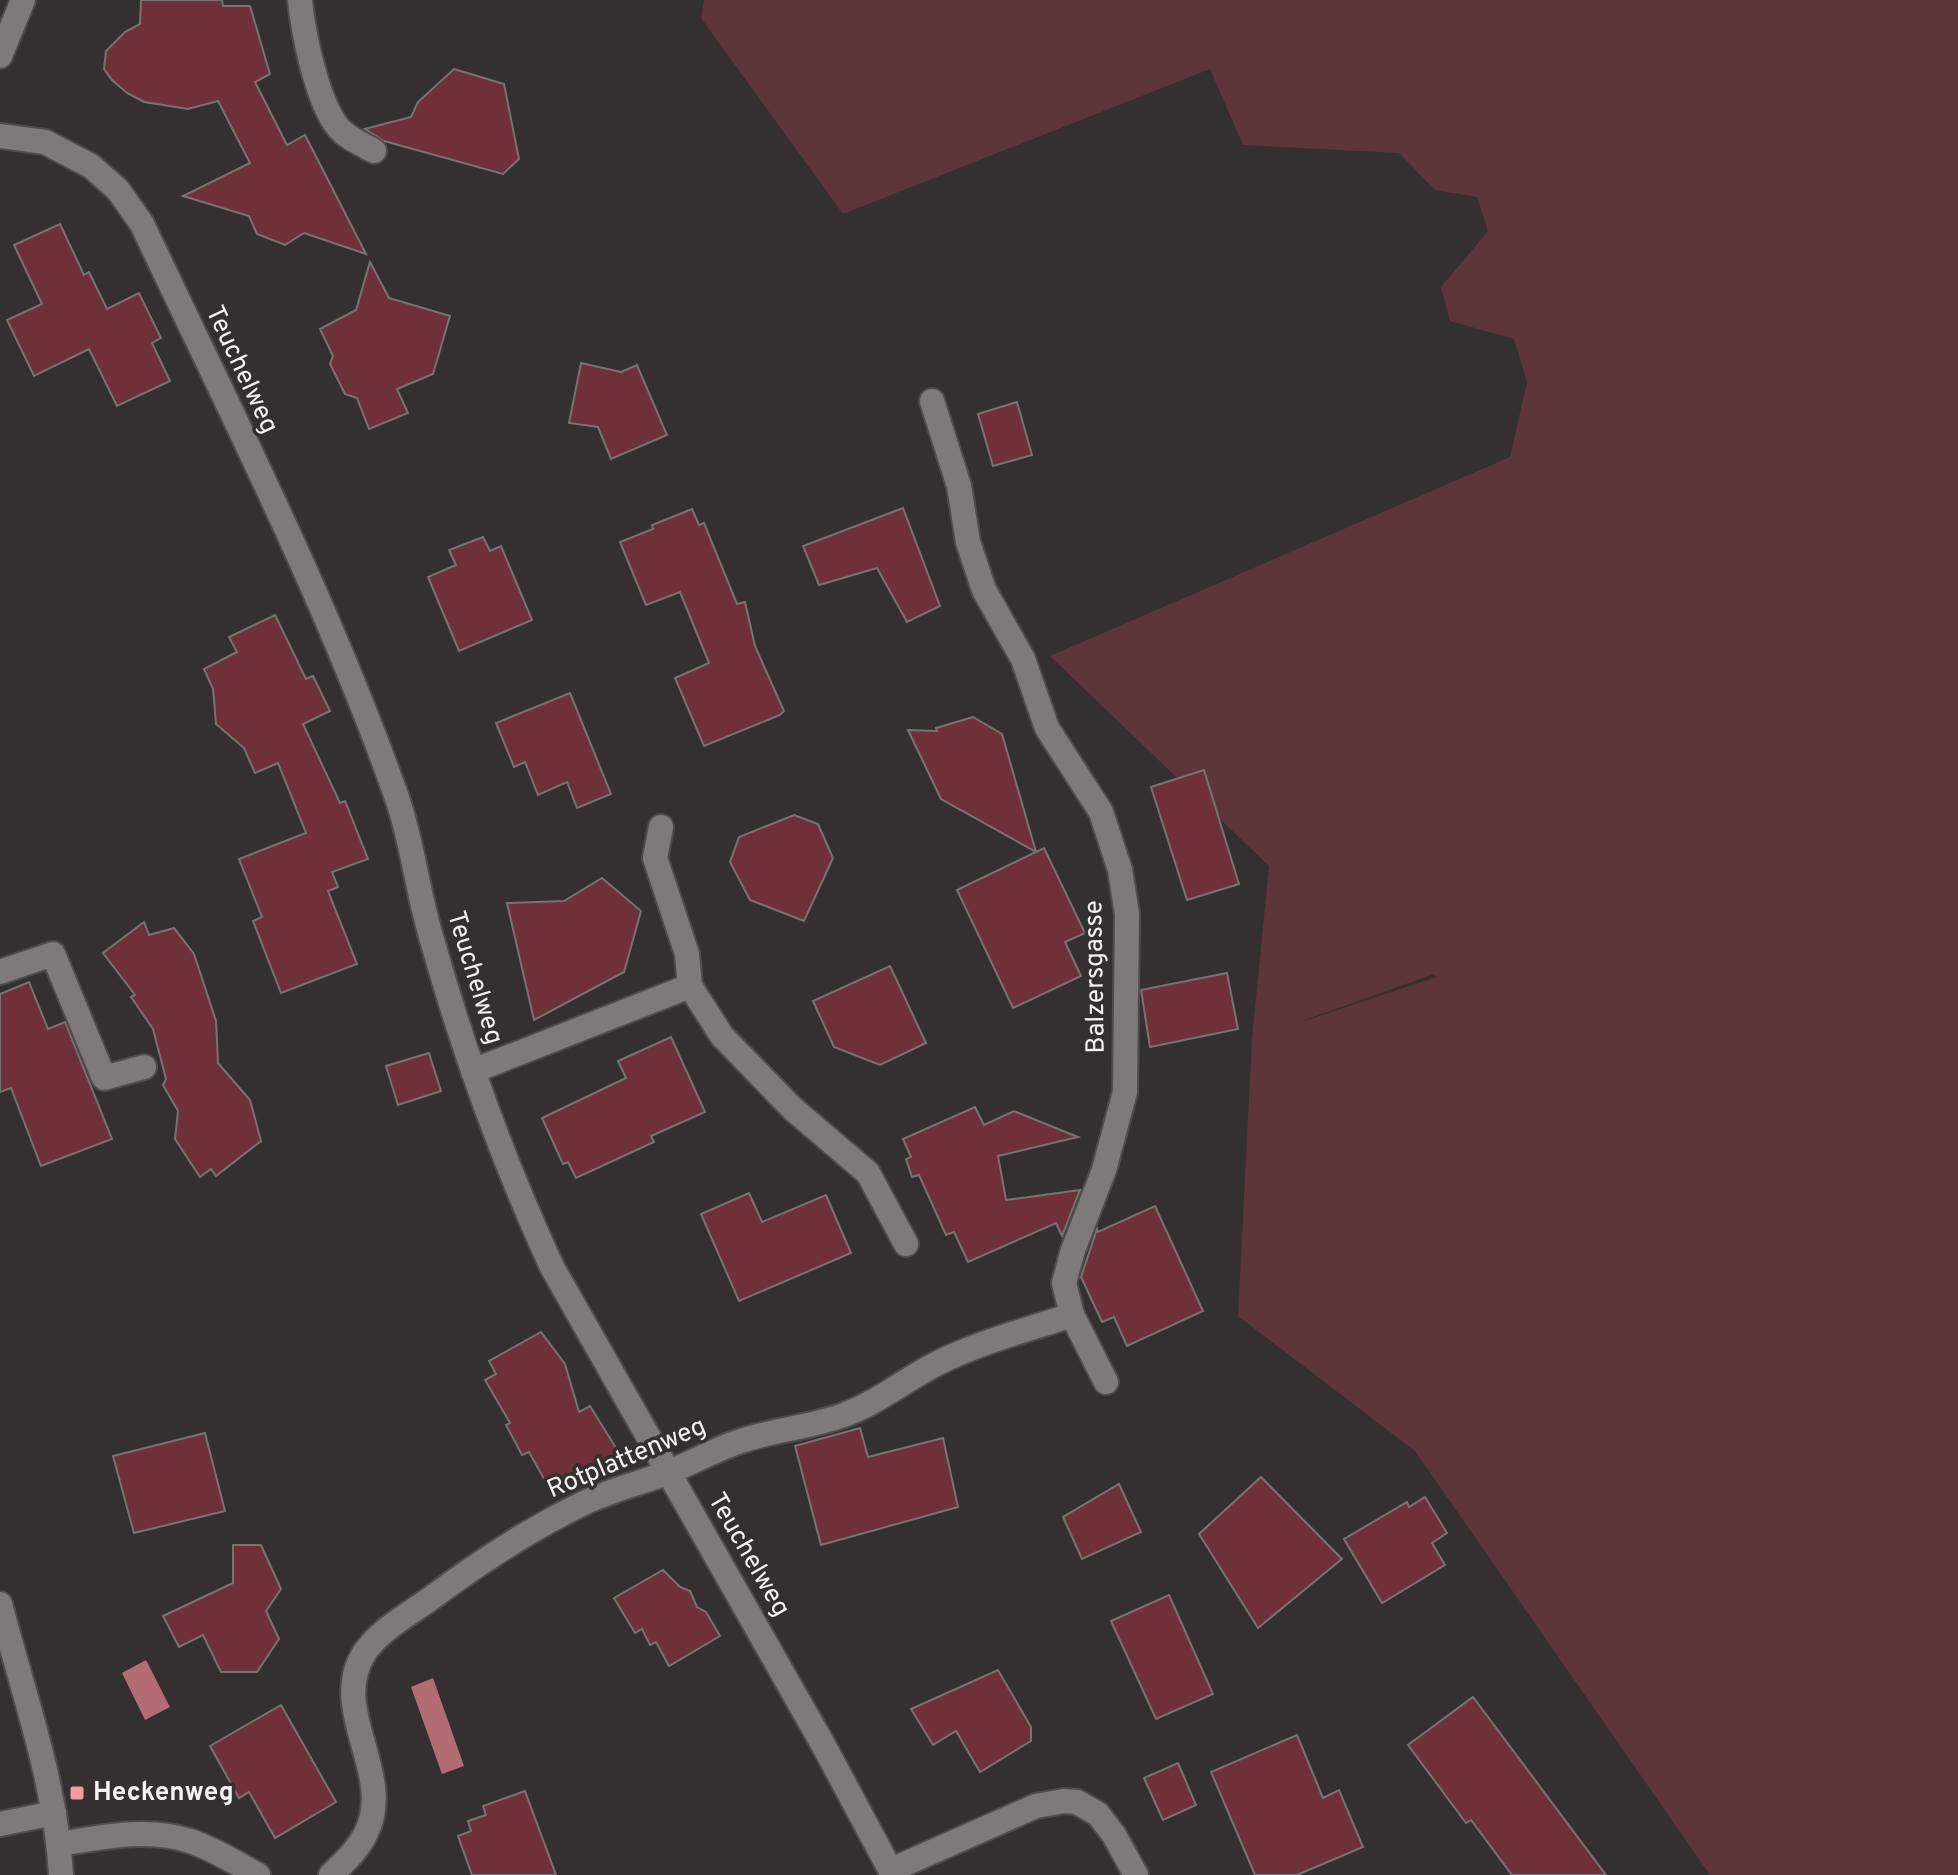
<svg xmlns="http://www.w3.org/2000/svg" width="1958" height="1875" font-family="Overpass,sans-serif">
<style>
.green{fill:#5d353a;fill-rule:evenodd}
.water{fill:#b36b74}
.building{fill:#70303a;stroke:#777373;stroke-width:2}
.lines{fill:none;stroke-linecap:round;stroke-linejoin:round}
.lane-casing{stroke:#504c4c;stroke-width:28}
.street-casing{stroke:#504c4c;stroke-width:28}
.lane{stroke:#7e7a7a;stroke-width:24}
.street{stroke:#7e7a7a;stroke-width:24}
.poi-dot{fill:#f49aa5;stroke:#343030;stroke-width:3}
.labels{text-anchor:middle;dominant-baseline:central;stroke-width:7;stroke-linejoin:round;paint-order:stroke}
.street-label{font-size:26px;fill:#f5f2f2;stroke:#343030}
.poi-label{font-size:26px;font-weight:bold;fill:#f5f2f2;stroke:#343030;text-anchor:start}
</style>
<rect width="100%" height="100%" fill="#343030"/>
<path class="green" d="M 704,0 L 1958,0 L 1958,1875 L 1710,1875 L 1415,1451 L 1238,1316 L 1252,1038 L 1269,866 L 1050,656 L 1510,457 L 1527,382 L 1514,339 L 1450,321 L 1441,287 L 1488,231 L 1477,197 L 1435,190 L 1399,153 L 1243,145 L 1210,69 L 843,214 L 701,18 ZM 1434,974 L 1437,977 L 1304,1021 L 1305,1020 Z"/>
<g class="water">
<path d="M 146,1660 L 170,1707 L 145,1720 L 122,1673 Z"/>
<path d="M 433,1678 L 464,1766 L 442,1774 L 411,1687 Z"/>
</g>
<g class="building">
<path d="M 141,0 L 222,0 L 223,6 L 250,6 L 270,74 L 255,82 L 287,145 L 305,135 L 366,254 L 304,233 L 285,245 L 257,234 L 249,216 L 183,196 L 250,163 L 218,101 L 188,109 L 144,102 L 127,93 L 112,80 L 104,69 L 106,51 L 125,32 L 140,24 Z"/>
<path d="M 454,69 L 504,84 L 519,159 L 503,174 L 384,141 L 365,129 L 411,117 L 418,102 Z"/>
<path d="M 60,224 L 84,275 L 89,272 L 107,309 L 139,293 L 161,338 L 152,343 L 170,381 L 117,406 L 89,349 L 34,376 L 7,320 L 42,304 L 14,245 Z"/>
<path d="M 370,262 L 389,298 L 450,316 L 433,374 L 397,389 L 408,413 L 369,429 L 357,398 L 345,394 L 330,364 L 333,356 L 320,329 L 356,310 Z"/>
<path d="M 581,363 L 621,372 L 637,365 L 667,435 L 611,459 L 598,427 L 569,423 Z"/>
<path d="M 1017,402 L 1032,455 L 993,466 L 978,414 Z"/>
<path d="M 903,508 L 940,606 L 907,622 L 877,568 L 819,585 L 803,546 Z"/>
<path d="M 692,509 L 699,525 L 704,523 L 737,604 L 745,602 L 755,646 L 784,711 L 780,715 L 704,746 L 675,678 L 709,663 L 680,592 L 646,605 L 620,542 L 653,529 L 652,525 Z"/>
<path d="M 483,537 L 490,551 L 501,546 L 532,620 L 459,651 L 428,577 L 456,565 L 449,550 Z"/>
<path d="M 275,615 L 306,679 L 313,676 L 330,711 L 303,724 L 340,803 L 345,801 L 368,859 L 332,872 L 338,887 L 328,891 L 357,964 L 281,993 L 253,921 L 262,917 L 239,859 L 306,833 L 278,763 L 255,773 L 244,748 L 216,724 L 213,689 L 204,669 L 237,652 L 229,637 Z"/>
<path d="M 570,693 L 611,794 L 577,808 L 567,782 L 538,795 L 525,762 L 514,767 L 496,723 Z"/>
<path d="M 973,717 L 1002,734 L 1036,852 L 1044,848 L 1085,933 L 1065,942 L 1081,976 L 1013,1008 L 957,890 L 1036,852 L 941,799 L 908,730 L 937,731 L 936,728 Z"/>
<path d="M 1204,770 L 1239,884 L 1187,900 L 1151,787 Z"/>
<path d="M 794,815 L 818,824 L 833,858 L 804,921 L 750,900 L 730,862 L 739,837 Z"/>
<path d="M 602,878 L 641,911 L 624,972 L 534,1020 L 507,903 L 564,901 Z"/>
<path d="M 144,922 L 149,935 L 174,928 L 194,954 L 216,1021 L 218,1063 L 250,1100 L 261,1141 L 216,1176 L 211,1169 L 200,1177 L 175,1139 L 178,1111 L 163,1085 L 166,1079 L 153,1029 L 131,997 L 135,995 L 103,953 Z"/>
<path d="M 890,966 L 926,1043 L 880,1065 L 834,1047 L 813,1001 Z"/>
<path d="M 1227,973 L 1238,1029 L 1150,1047 L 1141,990 Z"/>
<path d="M 29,982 L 48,1029 L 65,1022 L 112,1139 L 41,1166 L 11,1088 L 0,1092 L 0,994 Z"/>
<path d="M 671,1037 L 705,1112 L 651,1136 L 654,1142 L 576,1178 L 568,1162 L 563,1164 L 542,1118 L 626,1078 L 618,1061 Z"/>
<path d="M 429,1053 L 441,1091 L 398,1105 L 386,1066 Z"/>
<path d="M 975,1107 L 984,1125 L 1014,1111 L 1078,1137 L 998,1156 L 1006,1200 L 1080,1190 L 1062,1236 L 1056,1223 L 968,1262 L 954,1232 L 946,1235 L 919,1175 L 912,1177 L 906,1159 L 911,1157 L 903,1139 Z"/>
<path d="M 749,1193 L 762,1222 L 826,1195 L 851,1253 L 739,1301 L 701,1214 Z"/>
<path d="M 1155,1206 L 1203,1311 L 1127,1346 L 1114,1317 L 1102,1322 L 1081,1277 L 1097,1229 L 1098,1232 Z"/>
<path d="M 541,1332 L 565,1364 L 579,1412 L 590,1406 L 621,1456 L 553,1495 L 529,1452 L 522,1455 L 506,1425 L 510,1423 L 485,1380 L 496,1374 L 489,1361 Z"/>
<path d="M 860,1428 L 868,1457 L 943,1438 L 958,1507 L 821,1545 L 795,1446 Z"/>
<path d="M 205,1433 L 225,1511 L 134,1533 L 113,1456 Z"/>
<path d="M 1261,1477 L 1342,1559 L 1258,1628 L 1199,1534 Z"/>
<path d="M 1119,1484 L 1141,1532 L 1082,1559 L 1063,1517 Z"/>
<path d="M 1425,1497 L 1447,1533 L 1432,1543 L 1445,1565 L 1382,1603 L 1344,1539 L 1407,1502 L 1409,1507 Z"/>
<path d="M 233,1545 L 261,1545 L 281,1589 L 266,1611 L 279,1639 L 257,1672 L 221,1672 L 203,1635 L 179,1647 L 163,1616 L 233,1583 Z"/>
<path d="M 663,1570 L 680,1587 L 690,1591 L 697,1607 L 706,1612 L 720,1636 L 669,1666 L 656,1642 L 650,1645 L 642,1629 L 635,1633 L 614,1598 Z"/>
<path d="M 1169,1595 L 1213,1694 L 1156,1719 L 1111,1621 Z"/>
<path d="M 998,1670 L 1031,1727 L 1031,1741 L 980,1772 L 956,1731 L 933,1745 L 911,1709 Z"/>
<path d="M 1473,1697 L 1606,1875 L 1512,1875 L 1471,1820 L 1466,1823 L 1408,1745 Z"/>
<path d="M 281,1705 L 336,1802 L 275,1838 L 249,1792 L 239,1798 L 210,1746 Z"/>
<path d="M 1297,1735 L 1323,1798 L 1339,1790 L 1363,1847 L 1297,1875 L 1255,1875 L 1211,1772 Z"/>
<path d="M 1178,1763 L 1196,1805 L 1163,1820 L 1144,1778 Z"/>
<path d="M 525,1791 L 556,1875 L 472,1875 L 458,1836 L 471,1831 L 468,1821 L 486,1815 L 483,1806 Z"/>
</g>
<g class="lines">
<g class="lane-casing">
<g id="lane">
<path d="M 300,0 C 303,33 317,100 337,126 C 346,138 362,144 374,151"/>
<path d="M 932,401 L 959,486 L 968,542 L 984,590 L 1023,659 L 1047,728 L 1101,812 L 1120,870 L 1127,914 L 1125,1092 L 1104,1170 L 1073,1250 L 1064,1283 L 1072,1315 L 1106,1382"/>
<path d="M 690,986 L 722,1036 L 793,1109 L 868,1173 L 906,1244"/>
<path d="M 473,1071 L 690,986 L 687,954 L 655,858 L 661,827"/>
<path d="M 891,1870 L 1036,1806 L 1064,1801 L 1077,1802 L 1098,1814 L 1114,1835 L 1136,1875"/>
<path d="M 331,1875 C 344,1862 358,1850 366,1833 C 396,1774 327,1709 365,1652 C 380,1630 409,1614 430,1599 C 478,1563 530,1529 584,1503 C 611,1490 641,1483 669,1472 C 691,1463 713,1451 735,1443 C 770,1430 807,1428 841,1416 C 876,1404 903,1381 936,1364 C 979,1342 1027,1330 1072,1315"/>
</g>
</g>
<g class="street-casing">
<g id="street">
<path d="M 0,56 L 23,0"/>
<path d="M 0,136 L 45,142 L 91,166 L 118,190 L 142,224 C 231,413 327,600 397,798 C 412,841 417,888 430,933 C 462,1047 502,1159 552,1267 L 825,1748 L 893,1875"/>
<path d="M 0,972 L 53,954 L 104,1078 L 144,1067"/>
<path d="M 0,1604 C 23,1693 56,1783 61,1875"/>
<path d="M 0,1824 L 54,1813"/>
<path d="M 59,1844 C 103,1837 147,1827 190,1841 C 214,1849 236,1863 258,1875"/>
</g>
</g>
<use href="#lane" class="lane"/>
<use href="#street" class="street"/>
</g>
<rect class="poi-dot" x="69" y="1785" width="16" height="16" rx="4"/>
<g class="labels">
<g class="street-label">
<text transform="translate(241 370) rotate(65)">Teuchelweg</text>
<text transform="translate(1096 977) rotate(-91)">Balzersgasse</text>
<text transform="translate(474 978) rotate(73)">Teuchelweg</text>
<text transform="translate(627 1459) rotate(-23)">Rotplattenweg</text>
<text transform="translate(748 1555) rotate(60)">Teuchelweg</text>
</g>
<g class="poi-label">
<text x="93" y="1793">Heckenweg</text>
</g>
</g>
</svg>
